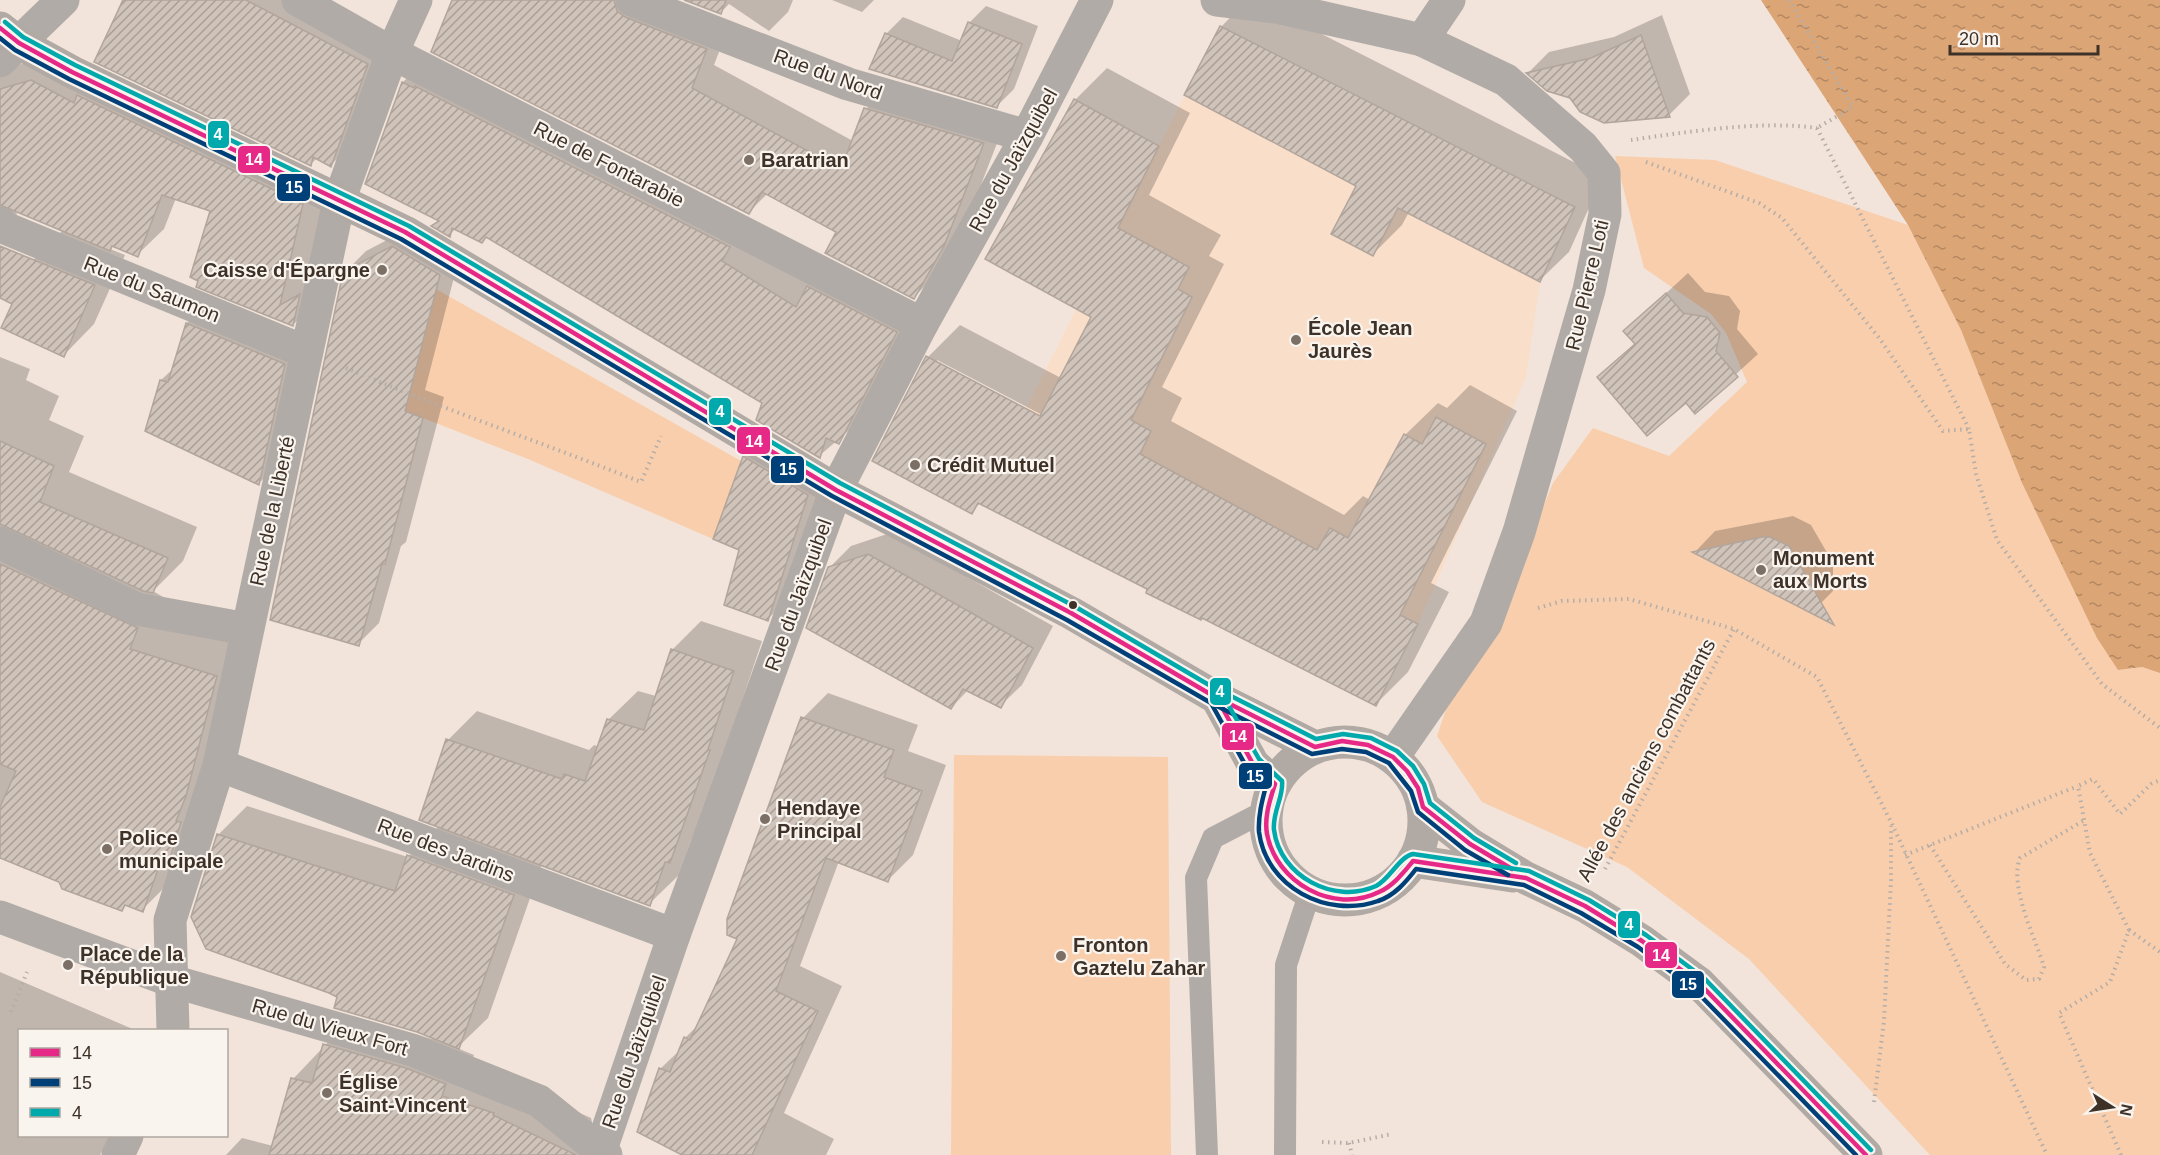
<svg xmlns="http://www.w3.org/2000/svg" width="2160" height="1155" font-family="Helvetica,sans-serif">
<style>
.built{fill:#f9dec9}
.green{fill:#f8ceac}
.water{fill:url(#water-ripples)}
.shadow{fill:#0003;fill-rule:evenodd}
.building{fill:url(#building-hatch);stroke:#b1a59c;stroke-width:1.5}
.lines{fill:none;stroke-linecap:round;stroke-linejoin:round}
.path{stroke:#b5ada7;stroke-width:4;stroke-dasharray:1.5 4.5;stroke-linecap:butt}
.lane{stroke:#b1aba7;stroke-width:22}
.street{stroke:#b1aba7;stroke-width:33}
.secondary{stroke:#b1a9a4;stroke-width:33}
.bus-1-casing{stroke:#faf4ef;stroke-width:9}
.bus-2-casing{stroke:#faf4ef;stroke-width:9}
.bus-3-casing{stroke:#faf4ef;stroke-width:9}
.bus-1{stroke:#e62987;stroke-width:4.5}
.bus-2{stroke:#004079;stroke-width:4.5}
.bus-3{stroke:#00a9ab;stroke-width:4.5}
.poi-dot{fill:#7c7066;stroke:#faf4ef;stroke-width:2}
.bus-dot{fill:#3d3128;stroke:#faf4ef;stroke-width:2}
.labels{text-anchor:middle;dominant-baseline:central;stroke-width:4.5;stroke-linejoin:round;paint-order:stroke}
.street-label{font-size:20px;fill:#3d3128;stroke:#faf4ef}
.poi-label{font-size:20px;font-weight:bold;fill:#3d3128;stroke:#faf4ef;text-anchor:start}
.line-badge{stroke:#faf4ef;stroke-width:2}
.badge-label{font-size:16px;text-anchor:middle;font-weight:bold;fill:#fff}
</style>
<defs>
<pattern id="water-ripples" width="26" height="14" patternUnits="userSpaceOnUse" patternTransform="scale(1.5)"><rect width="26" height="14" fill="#dca576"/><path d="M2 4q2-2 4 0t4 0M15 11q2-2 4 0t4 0" fill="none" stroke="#b48761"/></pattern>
<pattern id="building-hatch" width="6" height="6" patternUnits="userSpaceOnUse" patternTransform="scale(1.5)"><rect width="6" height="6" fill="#cfc3ba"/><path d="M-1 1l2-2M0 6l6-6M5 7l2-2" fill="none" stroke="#a99f97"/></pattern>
</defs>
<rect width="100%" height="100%" fill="#f2e4da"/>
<path class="built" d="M 1220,26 L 1575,207 L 1540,282 L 1526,377 L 1418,624 L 1376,706 L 978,503 Z"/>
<g class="green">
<path d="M 1615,156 L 1715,160 L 1908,225 L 1961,330 L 2022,483 L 2118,670 L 2142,667 L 2160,673 L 2160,1155 L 1930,1155 L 1749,959 L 1627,867 L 1482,802 L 1437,736 L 1451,694 L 1504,603 L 1553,483 L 1593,428 L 1669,456 L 1747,382 L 1726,333 L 1711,314 L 1644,268 Z"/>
<path d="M 436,289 L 741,461 L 713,539 L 528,459 L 405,411 Z"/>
<path d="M 954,755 L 1168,757 L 1171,1155 L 951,1155 Z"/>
</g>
<path class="water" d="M 1761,0 L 2160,0 L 2160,673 L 2142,667 L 2118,670 L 2097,638 L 2022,483 L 1961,330 L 1908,225 Z"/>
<g class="shadow">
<path d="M 122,0 L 317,0 L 392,39 L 355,141 L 331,165 L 317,158 L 311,164 L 96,61 Z"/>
<path d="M 453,0 L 664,0 L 729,26 L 714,65 L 853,141 L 866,109 L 889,86 L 1006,120 L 967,221 L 937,274 L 914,297 L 838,231 L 768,193 L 748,213 Z"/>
<path d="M 686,0 L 793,0 L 788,12 L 769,31 L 729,4 L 720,13 Z"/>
<path d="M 832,0 L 874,0 L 862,12 Z"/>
<path d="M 1247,0 L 1255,0 L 1603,177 L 1569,252 L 1539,281 L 1409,212 L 1402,225 L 1373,254 L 1358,185 L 1221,27 Z"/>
<path d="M 986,6 L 1038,26 L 1014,89 L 997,106 L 886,34 L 903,17 L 962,41 L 969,23 Z"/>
<path d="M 1662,15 L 1690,94 L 1669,115 L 1571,97 L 1528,73 L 1549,52 L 1614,37 Z"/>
<path d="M 58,54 L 328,177 L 319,298 L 293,325 L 212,210 L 176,198 L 164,229 L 137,255 L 114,245 L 110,249 L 125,255 L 94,324 L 64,355 L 33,260 L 63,230 L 43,184 L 16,212 L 17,214 L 0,233 L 0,70 Z"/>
<path d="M 423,62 L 916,311 L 859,422 L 819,456 L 764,403 L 488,236 L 482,242 L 456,228 L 450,235 L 433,225 L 439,220 L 403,82 Z"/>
<path d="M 1107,68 L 1190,113 L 1149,195 L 1221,235 L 1209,256 L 1224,264 L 1162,387 L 1182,398 L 1171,421 L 1344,515 L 1363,496 L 1370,500 L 1405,435 L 1438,403 L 1447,408 L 1470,385 L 1517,411 L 1431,583 L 1449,592 L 1408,672 L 1376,704 L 981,502 L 972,512 L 928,357 L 960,325 L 1061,378 L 1093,316 L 1075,100 ZM 937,360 L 1048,418 L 1046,421 L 937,364 Z"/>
<path d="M 414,226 L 460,254 L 425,390 L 444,397 L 406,542 L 401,546 L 379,623 L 358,644 L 344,273 L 366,251 Z"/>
<path d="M 1688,273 L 1705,292 L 1729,296 L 1740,311 L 1737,329 L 1758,354 L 1695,412 L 1686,401 L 1599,377 L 1636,343 L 1625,331 Z"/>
<path d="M 208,302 L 306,342 L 280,462 L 259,483 L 147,430 L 161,380 L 174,368 L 187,323 Z"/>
<path d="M 0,357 L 30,369 L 26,380 L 59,396 L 49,420 L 84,436 L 69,472 L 197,527 L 183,561 L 153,591 L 246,646 L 172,880 L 142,910 L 126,904 L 122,909 L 0,858 Z"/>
<path d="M 765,436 L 829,473 L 789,598 L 768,619 L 741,550 L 744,457 Z"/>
<path d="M 1793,516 L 1811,525 L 1833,563 L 1833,591 L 1812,612 L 1695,552 L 1715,531 Z"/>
<path d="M 890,533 L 1053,626 L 1022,685 L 1000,706 L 968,690 L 951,708 L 829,568 L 851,546 Z"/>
<path d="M 701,621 L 762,641 L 698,832 L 691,840 L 679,875 L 649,904 L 542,864 L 488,1018 L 457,1048 L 474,1055 L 470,1068 L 521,1086 L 591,1118 L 595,1135 L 591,1155 L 226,1155 L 242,1138 L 273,1146 L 293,1079 L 353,1016 L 432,1039 L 433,1037 L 338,996 L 218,835 L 247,806 L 408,857 L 439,826 L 448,740 L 477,711 L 589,750 L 594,745 L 599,747 L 608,720 L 638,691 L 656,696 L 672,650 Z"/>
<path d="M 828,693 L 918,725 L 908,751 L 946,765 L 913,855 L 888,880 L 839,861 L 800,966 L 842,986 L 784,1113 L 834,1139 L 826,1155 L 685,1155 L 660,1069 L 681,1049 L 685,1038 L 700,1023 L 740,938 L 803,718 Z"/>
<path d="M 0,972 L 135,1030 L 20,1030 L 20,1136 L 112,1136 L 100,1155 L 0,1155 Z"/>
</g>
<g class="building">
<path d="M 123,0 L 246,0 L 368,64 L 331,167 L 313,157 L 311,166 L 94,62 Z"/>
<path d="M 452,0 L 614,0 L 617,11 L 625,17 L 707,49 L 692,88 L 841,169 L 864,108 L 984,143 L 944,246 L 914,299 L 825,253 L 836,232 L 762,192 L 749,214 L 431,52 Z"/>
<path d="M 684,0 L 726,0 L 721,14 Z"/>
<path d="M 968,22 L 1022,44 L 997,108 L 869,69 L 885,33 L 952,61 Z"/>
<path d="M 1220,26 L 1575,207 L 1540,282 L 1398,208 L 1373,256 L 1331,234 L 1356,186 L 1184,95 Z"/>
<path d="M 1641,35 L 1670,117 L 1604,123 L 1580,112 L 1570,98 L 1547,91 L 1526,73 L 1591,58 Z"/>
<path d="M 31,80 L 74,103 L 77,95 L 303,204 L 280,305 L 300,294 L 293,326 L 196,287 L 198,281 L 190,277 L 210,211 L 162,195 L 138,257 L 112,246 L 110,251 L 0,205 L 0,89 Z"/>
<path d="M 402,82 L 414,88 L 415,86 L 730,247 L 722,261 L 796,307 L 807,286 L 897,332 L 839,444 L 826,438 L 820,458 L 756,420 L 762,403 L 657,340 L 486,237 L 482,243 L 452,228 L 450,237 L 431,226 L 439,221 L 365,184 Z"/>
<path d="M 1074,99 L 1159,146 L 1118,228 L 1189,267 L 1178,289 L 1192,297 L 1131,420 L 1151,431 L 1140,454 L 1317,550 L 1330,528 L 1348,538 L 1404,434 L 1422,444 L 1436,417 L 1486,444 L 1400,615 L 1418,624 L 1376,706 L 1202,618 L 1201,620 L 1146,593 L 1147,589 L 978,503 L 972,514 L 872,461 L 926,356 L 1040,416 L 1091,317 L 985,259 Z"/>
<path d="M 0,246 L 95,285 L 64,357 L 1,328 L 12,304 L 0,298 Z"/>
<path d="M 392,246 L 440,275 L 405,411 L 423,418 L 385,564 L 382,564 L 359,646 L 270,620 L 343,272 Z"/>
<path d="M 1666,293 L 1683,313 L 1707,317 L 1720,333 L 1716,351 L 1738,377 L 1695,414 L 1686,403 L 1647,436 L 1597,377 L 1635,344 L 1623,331 Z"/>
<path d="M 186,323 L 285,364 L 259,485 L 145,431 L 160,380 L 168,382 Z"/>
<path d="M 0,441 L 54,466 L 40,502 L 168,558 L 153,593 L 143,591 L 0,524 Z"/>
<path d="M 743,456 L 808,495 L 768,621 L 724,605 L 739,550 L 713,539 Z"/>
<path d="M 1762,537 L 1770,537 L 1789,546 L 1834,625 L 1692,552 Z"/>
<path d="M 868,554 L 1033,648 L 1001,708 L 963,689 L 951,709 L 806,628 L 828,567 Z"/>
<path d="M 0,564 L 138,628 L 130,649 L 217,676 L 186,796 L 176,821 L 181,822 L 167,868 L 162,858 L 143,912 L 125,905 L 122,911 L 62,889 L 59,882 L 0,858 L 0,807 L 16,771 L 0,764 Z"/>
<path d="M 671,649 L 734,671 L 708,749 L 710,750 L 670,863 L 665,862 L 650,906 L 419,820 L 446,739 L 562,779 L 564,774 L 585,781 L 607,719 L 644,730 Z"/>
<path d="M 801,717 L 894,750 L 884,777 L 922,791 L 888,882 L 826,858 L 776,991 L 818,1011 L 752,1155 L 682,1155 L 637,1132 L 659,1068 L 670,1072 L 684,1037 L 690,1040 L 737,939 L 727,935 L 727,919 Z"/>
<path d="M 217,834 L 395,891 L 407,855 L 514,895 L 459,1049 L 417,1032 L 334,1008 L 337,997 L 329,993 L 206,949 L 191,917 Z"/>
<path d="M 323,1044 L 406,1068 L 446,1084 L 442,1096 L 494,1113 L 493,1115 L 576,1155 L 269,1155 L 291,1078 L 312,1083 Z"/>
</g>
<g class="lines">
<g class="path">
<path d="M 1789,0 L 1853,107 L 1817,128"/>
<path d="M 1817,128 L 1969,429"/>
<path d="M 1631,140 C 1686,132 1763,120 1817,128"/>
<path d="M 1646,162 L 1759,203 L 1782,218 L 1880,339 L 1943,431 L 1969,429 L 1976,474 L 1997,540 L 2102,684 L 2160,728"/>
<path d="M 346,368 C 443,409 543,443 641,482 L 661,436"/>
<path d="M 1538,608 L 1562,601 L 1629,599 L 1734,629 L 1817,677 L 1891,822 L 2047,1155"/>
<path d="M 1930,845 L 2005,964 L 2026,980 L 2039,979 L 2044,967 C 2035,937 2009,887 2020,858 L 2083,821"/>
<path d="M 1905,855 L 2078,786"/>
<path d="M 1605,869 L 1734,629"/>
<path d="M 2129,930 L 2090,853 L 2078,786 L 2093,779 L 2120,814 L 2151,784 L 2160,780"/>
<path d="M 11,1012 L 27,972"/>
<path d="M 1874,1102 L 1884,1021 L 1891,880 L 1891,826"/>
<path d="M 1322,1142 L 1349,1143 L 1392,1134"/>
<path d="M 1349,1143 L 1352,1155"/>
<path d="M 2121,1155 L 2059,1013 L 2110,982 L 2129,930 L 2160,952"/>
</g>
<g class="lane">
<path d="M 1207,1155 L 1196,878 L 1213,838 L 1267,810"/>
<path d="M 1285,1155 L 1286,965 L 1310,892"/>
</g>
<g class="street">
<path d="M 298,0 L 392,53 L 922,324"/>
<path d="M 632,0 L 848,84 L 1027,136"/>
<path d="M 1217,0 L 1276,7 L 1422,40 L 1506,80 L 1583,147 L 1604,173 L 1605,214 L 1589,290 L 1519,532 L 1486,623 L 1393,757"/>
<path d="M 1422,40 L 1449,0"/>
<path d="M 0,61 L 63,0"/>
<path d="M 0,223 L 5,228 L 306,352"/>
<path d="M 0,543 L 137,609 L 247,629"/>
<path d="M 219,765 L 674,935"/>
<path d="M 0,917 L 172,981 L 412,1050 L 539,1101 L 606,1155"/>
<path d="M 173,1030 L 170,920 L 219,765 L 339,201 L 392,53 L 416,0"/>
<path d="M 118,1155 L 127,1136"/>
<path d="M 599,1155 L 674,935 L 836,490 L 922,324 L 1027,136 L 1097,0"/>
</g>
<g class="secondary">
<path d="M 0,28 L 19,43 L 72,72 L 405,232 L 836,490 L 1071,613 L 1217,698 L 1315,747"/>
<path d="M 1217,698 L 1253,764 L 1275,784"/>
<circle cx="1345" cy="821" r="79"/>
<path d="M 1423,807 L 1470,844 L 1526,878 L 1585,906 L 1642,941 L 1699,983 L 1866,1155"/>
<path d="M 1413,861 L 1513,876"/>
</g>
<g class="bus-1-casing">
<g id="bus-1">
<path d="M 0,28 L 19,43 L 72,72 L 405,232 L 836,490 L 1071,613 L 1217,698 L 1253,764 L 1275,784 C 1270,800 1264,817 1267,834 C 1276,882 1333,915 1379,892 C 1393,886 1403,873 1413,861 L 1526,878 L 1585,906 L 1642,941 L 1699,983 L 1866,1155"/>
<path d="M 1220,699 L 1315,747 L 1342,741 L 1368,745 L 1393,757 L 1407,771 L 1418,788 L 1423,807 L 1470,844 L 1512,869"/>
</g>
</g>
<g class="bus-2-casing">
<g id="bus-2">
<path d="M 0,38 L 15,50 L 69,79 L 401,239 L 832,496 L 1067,620 L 1211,703 L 1247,768 L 1266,786 C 1262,801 1258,816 1259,832 C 1266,887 1327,919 1378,901 C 1394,896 1406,882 1416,869 L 1524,885 L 1581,913 L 1638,947 L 1694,989 L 1856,1155"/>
<path d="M 1217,706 L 1312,754 L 1342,749 L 1366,752 L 1389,763 L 1411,791 L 1418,812 L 1465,850 L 1508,875"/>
</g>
</g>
<g class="bus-3-casing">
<g id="bus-3">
<path d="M 5,22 L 23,37 L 75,65 L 409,226 L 840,483 L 1074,606 L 1221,692 L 1259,759 L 1282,781 C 1284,796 1272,813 1274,830 C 1280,876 1334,905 1376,886 C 1390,879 1399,857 1413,854 L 1529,871 L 1589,900 L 1646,935 L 1704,978 L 1871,1150"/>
<path d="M 1223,692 L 1316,739 L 1343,734 L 1371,738 L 1397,751 L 1413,766 L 1424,784 L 1430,803 L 1474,838 L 1516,863"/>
</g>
</g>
<use href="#bus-1" class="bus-1"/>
<use href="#bus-2" class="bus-2"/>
<use href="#bus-3" class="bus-3"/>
</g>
<g class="poi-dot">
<circle cx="749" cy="160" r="6"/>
<circle cx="382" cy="270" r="6"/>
<circle cx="1296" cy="340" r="6"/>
<circle cx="915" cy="465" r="6"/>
<circle cx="1761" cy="570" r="6"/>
<circle cx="765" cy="819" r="6"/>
<circle cx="107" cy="849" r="6"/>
<circle cx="1061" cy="956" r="6"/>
<circle cx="68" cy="965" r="6"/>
<circle cx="327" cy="1093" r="6"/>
</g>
<circle class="bus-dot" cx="1073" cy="605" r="5"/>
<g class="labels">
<g class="street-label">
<text transform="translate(828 74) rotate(20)">Rue du Nord</text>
<text transform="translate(1013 160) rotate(-61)">Rue du Jaïzquibel</text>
<text transform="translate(609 164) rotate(27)">Rue de Fontarabie</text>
<text transform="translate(1587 285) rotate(-77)">Rue Pierre Loti</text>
<text transform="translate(152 289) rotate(22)">Rue du Saumon</text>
<text transform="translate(272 511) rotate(-78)">Rue de la Liberté</text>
<text transform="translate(798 595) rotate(-70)">Rue du Jaïzquibel</text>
<text transform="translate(1646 760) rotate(-62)">Allée des anciens combattants</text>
<text transform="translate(446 850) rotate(21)">Rue des Jardins</text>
<text transform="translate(330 1027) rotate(16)">Rue du Vieux Fort</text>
<text transform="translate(634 1052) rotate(-71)">Rue du Jaïzquibel</text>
</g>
<g class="poi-label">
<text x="761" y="160">Baratrian</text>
<text x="370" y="270" text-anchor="end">Caisse d'Épargne</text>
<text x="1308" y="328">École Jean<tspan x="1308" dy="23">Jaurès</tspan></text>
<text x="927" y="465">Crédit Mutuel</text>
<text x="1773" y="558">Monument<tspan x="1773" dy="23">aux Morts</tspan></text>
<text x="777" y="808">Hendaye<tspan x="777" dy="23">Principal</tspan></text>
<text x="119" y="838">Police<tspan x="119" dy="23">municipale</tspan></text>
<text x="1073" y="945">Fronton<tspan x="1073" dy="23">Gaztelu Zahar</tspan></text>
<text x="80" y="954">Place de la<tspan x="80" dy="23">République</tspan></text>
<text x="339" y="1082">Église<tspan x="339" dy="23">Saint-Vincent</tspan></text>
</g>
</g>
<g class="line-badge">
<rect x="207" y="120" width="23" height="29" rx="6" fill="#00a9ab"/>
<rect x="237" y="145" width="34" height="29" rx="6" fill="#e62987"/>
<rect x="276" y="173" width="35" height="29" rx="6" fill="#004079"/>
<rect x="708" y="397" width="24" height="29" rx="6" fill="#00a9ab"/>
<rect x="736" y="426" width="35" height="29" rx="6" fill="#e62987"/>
<rect x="770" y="455" width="35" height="29" rx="6" fill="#004079"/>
<rect x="1209" y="677" width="23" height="29" rx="6" fill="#00a9ab"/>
<rect x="1221" y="722" width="34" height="29" rx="6" fill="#e62987"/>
<rect x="1238" y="762" width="35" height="28" rx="6" fill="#004079"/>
<rect x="1617" y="910" width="24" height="29" rx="6" fill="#00a9ab"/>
<rect x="1644" y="941" width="34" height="28" rx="6" fill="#e62987"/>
<rect x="1671" y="970" width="34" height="29" rx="6" fill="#004079"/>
</g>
<g class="badge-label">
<text x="218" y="140">4</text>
<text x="254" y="165">14</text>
<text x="294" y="193">15</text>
<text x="720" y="417">4</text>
<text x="754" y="447">14</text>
<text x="788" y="475">15</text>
<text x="1220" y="697">4</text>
<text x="1238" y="742">14</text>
<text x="1255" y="782">15</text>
<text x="1629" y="930">4</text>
<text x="1661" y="961">14</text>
<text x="1688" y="990">15</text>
</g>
<rect x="18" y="1029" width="210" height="108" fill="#faf4ef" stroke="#aea69f" stroke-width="1.5"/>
<rect x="30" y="1048" width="30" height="9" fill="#e62987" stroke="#aea69f" stroke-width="1.5"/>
<text x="72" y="1059" font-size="18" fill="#3d3128">14</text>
<rect x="30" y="1078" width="30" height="9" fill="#004079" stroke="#aea69f" stroke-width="1.5"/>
<text x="72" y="1089" font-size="18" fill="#3d3128">15</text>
<rect x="30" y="1108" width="30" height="9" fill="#00a9ab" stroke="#aea69f" stroke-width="1.5"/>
<text x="72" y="1119" font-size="18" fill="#3d3128">4</text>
<g transform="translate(2112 1107) rotate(102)" stroke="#faf4ef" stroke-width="4.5" paint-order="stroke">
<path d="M0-4.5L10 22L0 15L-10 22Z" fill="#3d3128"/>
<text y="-9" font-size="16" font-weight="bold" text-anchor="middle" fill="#3d3128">N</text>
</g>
<path d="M1950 45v9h148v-9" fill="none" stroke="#3d3128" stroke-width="3"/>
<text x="1959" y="45" font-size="18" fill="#3d3128" stroke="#faf4ef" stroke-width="4.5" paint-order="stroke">20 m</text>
</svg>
